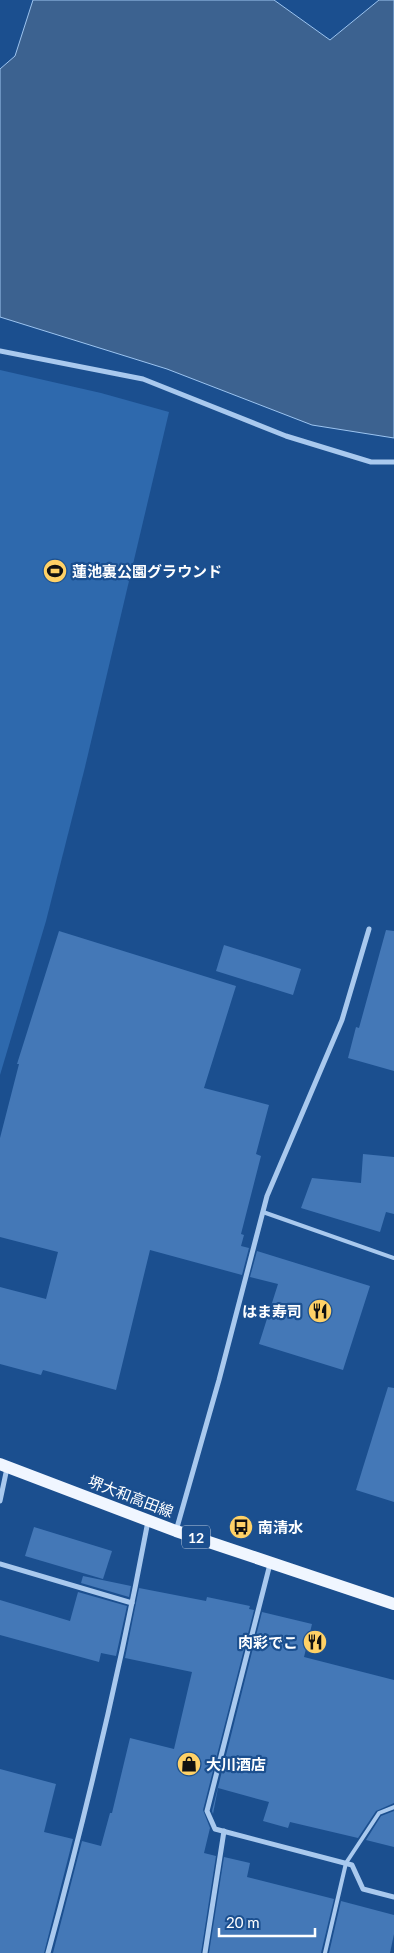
<svg xmlns="http://www.w3.org/2000/svg" width="394" height="1953" font-family="Lato,'Noto Sans JP',sans-serif">
<style>
.green{fill:#2e69ad}
.water{fill:#3c6290;stroke:#9cc4f0}
.building{fill:#4478b7}
.lines{fill:none;stroke-linecap:round;stroke-linejoin:round}
.lane{stroke:#a9c9ee;stroke-width:4}
.street{stroke:#a9c9ee;stroke-width:5}
.primary{stroke:#f0f6ff;stroke-width:12}
.labels{text-anchor:middle;dominant-baseline:central;stroke-width:4.5;stroke-linejoin:round;paint-order:stroke}
.shield{fill:#1b4f8f;stroke:#bbcadd;stroke-width:1}
.shield-label{font-size:14px;font-weight:bold;fill:#fff}
.poi-label{font-size:15px;font-weight:bold;fill:#fff;stroke:#1b4f8f;text-anchor:start}
.street-label{font-size:15px;fill:#fff;stroke:#1b4f8f}
</style>
<rect width="100%" height="100%" fill="#1b4f8f"/>
<path class="green" d="M 0,370 L 101,393 L 169,412 L 85,767 L 46,921 L 0,1075 Z"/>
<path class="water" d="M 33,0 L 274,0 L 330,40 L 379,0 L 394,0 L 394,438 L 312,425 L 167,369 L 0,317 L 0,69 L 15,56 Z"/>
<g class="building">
<path d="M 386,930 L 394,931 L 394,1071 L 348,1058 L 356,1027 L 359,1028 Z"/>
<path d="M 59,931 L 236,986 L 204,1088 L 269,1105 L 256,1154 L 261,1156 L 241,1234 L 244,1235 L 241,1246 L 249,1248 L 242,1275 L 150,1250 L 116,1390 L 43,1370 L 41,1375 L 0,1364 L 0,1287 L 46,1299 L 58,1252 L 0,1237 L 0,1138 L 19,1064 L 17,1064 Z"/>
<path d="M 224,945 L 301,969 L 293,995 L 216,971 Z"/>
<path d="M 363,1154 L 394,1157 L 394,1214 L 386,1212 L 380,1232 L 301,1208 L 312,1178 L 361,1183 Z"/>
<path d="M 257,1251 L 370,1286 L 343,1370 L 259,1344 L 278,1284 L 250,1277 Z"/>
<path d="M 388,1387 L 394,1388 L 394,1502 L 356,1490 Z"/>
<path d="M 34,1527 L 112,1551 L 103,1579 L 25,1556 Z"/>
<path d="M 83,1576 L 131,1586 L 129,1597 L 81,1583 Z"/>
<path d="M 139,1588 L 206,1601 L 207,1597 L 250,1606 L 249,1609 L 254,1610 L 203,1810 L 210,1828 L 204,1853 L 216,1856 L 201,1953 L 53,1953 L 82,1841 L 101,1846 L 110,1813 L 112,1813 L 130,1738 L 174,1749 L 192,1672 L 125,1658 Z"/>
<path d="M 78,1592 L 127,1606 L 116,1656 L 101,1653 L 99,1662 L 0,1635 L 0,1600 L 70,1621 Z"/>
<path d="M 262,1612 L 312,1624 L 304,1657 L 394,1680 L 394,1803 L 376,1811 L 358,1838 L 290,1822 L 288,1828 L 263,1821 L 269,1802 L 218,1788 L 213,1814 L 212,1811 Z"/>
<path d="M 0,1769 L 56,1784 L 44,1832 L 73,1839 L 44,1953 L 0,1953 Z"/>
<path d="M 394,1811 L 394,1847 L 366,1840 L 381,1816 Z"/>
<path d="M 224,1857 L 250,1863 L 247,1877 L 334,1899 L 321,1953 L 209,1953 Z"/>
<path d="M 341,1901 L 394,1915 L 394,1934 L 390,1953 L 329,1953 Z"/>
</g>
<g class="lines">
<g class="lane">
<path d="M 263,1212 L 394,1258"/>
<path d="M 325,1953 L 346,1863 L 379,1813 L 394,1807"/>
</g>
<g class="street">
<path d="M 0,351 L 143,379 L 286,436 L 371,462 L 394,462"/>
<path d="M 0,1501 L 7,1468"/>
<path d="M 176,1531 L 219,1380 L 267,1196 L 342,1020 L 369,929"/>
<path d="M 0,1564 L 132,1603"/>
<path d="M 270,1564 L 207,1811 L 215,1829 L 352,1865 L 363,1889 L 394,1897"/>
<path d="M 48,1953 C 87,1810 121,1666 148,1521"/>
<path d="M 205,1953 L 224,1831"/>
</g>
<path class="primary" d="M 0,1464 L 176,1531 L 394,1604"/>
</g>
<defs>
<g id="stadium-disc" transform="scale(1.25)"><circle r="9.5" fill="#ffd166" stroke="#1b4f8f"/><path d="M0-5a6.5 5 0 1 0 0 10a6.5 5 0 1 0 0-10ZM-3.5-1.8h7v3.6h-7Z" fill="#111"/></g>
<g id="restaurant-disc" transform="scale(1.25)"><circle r="9.5" fill="#ffd166" stroke="#1b4f8f"/><path d="M-5-6h1v4h1v-4h1v4h1v-4h1v5L-1.5 .5V6h-2V.5L-5-1ZM5-6V6H3V1.5H1.5Q1.5-4 5-6Z" fill="#111"/></g>
<g id="bus-disc" transform="scale(1.25)"><circle r="9.5" fill="#ffd166" stroke="#1b4f8f"/><path d="M-5-6H5V4H4V6H2V4H-2V6H-4V4H-5ZM-3.5-4V0h7V-4ZM-3.5 1.2v1.5H-2V1.2ZM2 1.2v1.5H3.5V1.2Z" fill="#111"/></g>
<g id="shop-disc" transform="scale(1.25)"><circle r="9.5" fill="#ffd166" stroke="#1b4f8f"/><path d="M-5-2.5h2.3a2.7 3.5 0 0 1 5.4 0H5L5.5 6h-11ZM-1.5-2.5h3a1.5 2.3 0 0 0-3 0Z" fill="#111"/></g>
</defs>
<g fill-rule="evenodd">
<use href="#stadium-disc" x="55" y="571"/>
<use href="#restaurant-disc" x="320" y="1311"/>
<use href="#bus-disc" x="241" y="1527"/>
<use href="#restaurant-disc" x="315" y="1642"/>
<use href="#shop-disc" x="189" y="1764"/>
</g>
<g class="labels">
<rect class="shield" x="182" y="1525.5" width="28" height="23" rx="4"/>
<g class="shield-label">
<text x="196" y="1537">12</text>
</g>
<g class="poi-label">
<text x="72" y="571">蓮池裏公園グラウンド</text>
<text x="302" y="1311" text-anchor="end">はま寿司</text>
<text x="258" y="1527">南清水</text>
<text x="298" y="1642" text-anchor="end">肉彩でこ</text>
<text x="206" y="1764">大川酒店</text>
</g>
<g class="street-label">
<text transform="translate(131 1496) rotate(21)">堺大和高田線</text>
</g>
</g>
<path d="M219 1928v8h96v-8" fill="none" stroke="#ffffff" stroke-width="2.5"/>
<text x="226" y="1928" font-size="15" fill="#ffffff" stroke="#1b4f8f" stroke-width="4" paint-order="stroke">20 m</text>
</svg>
